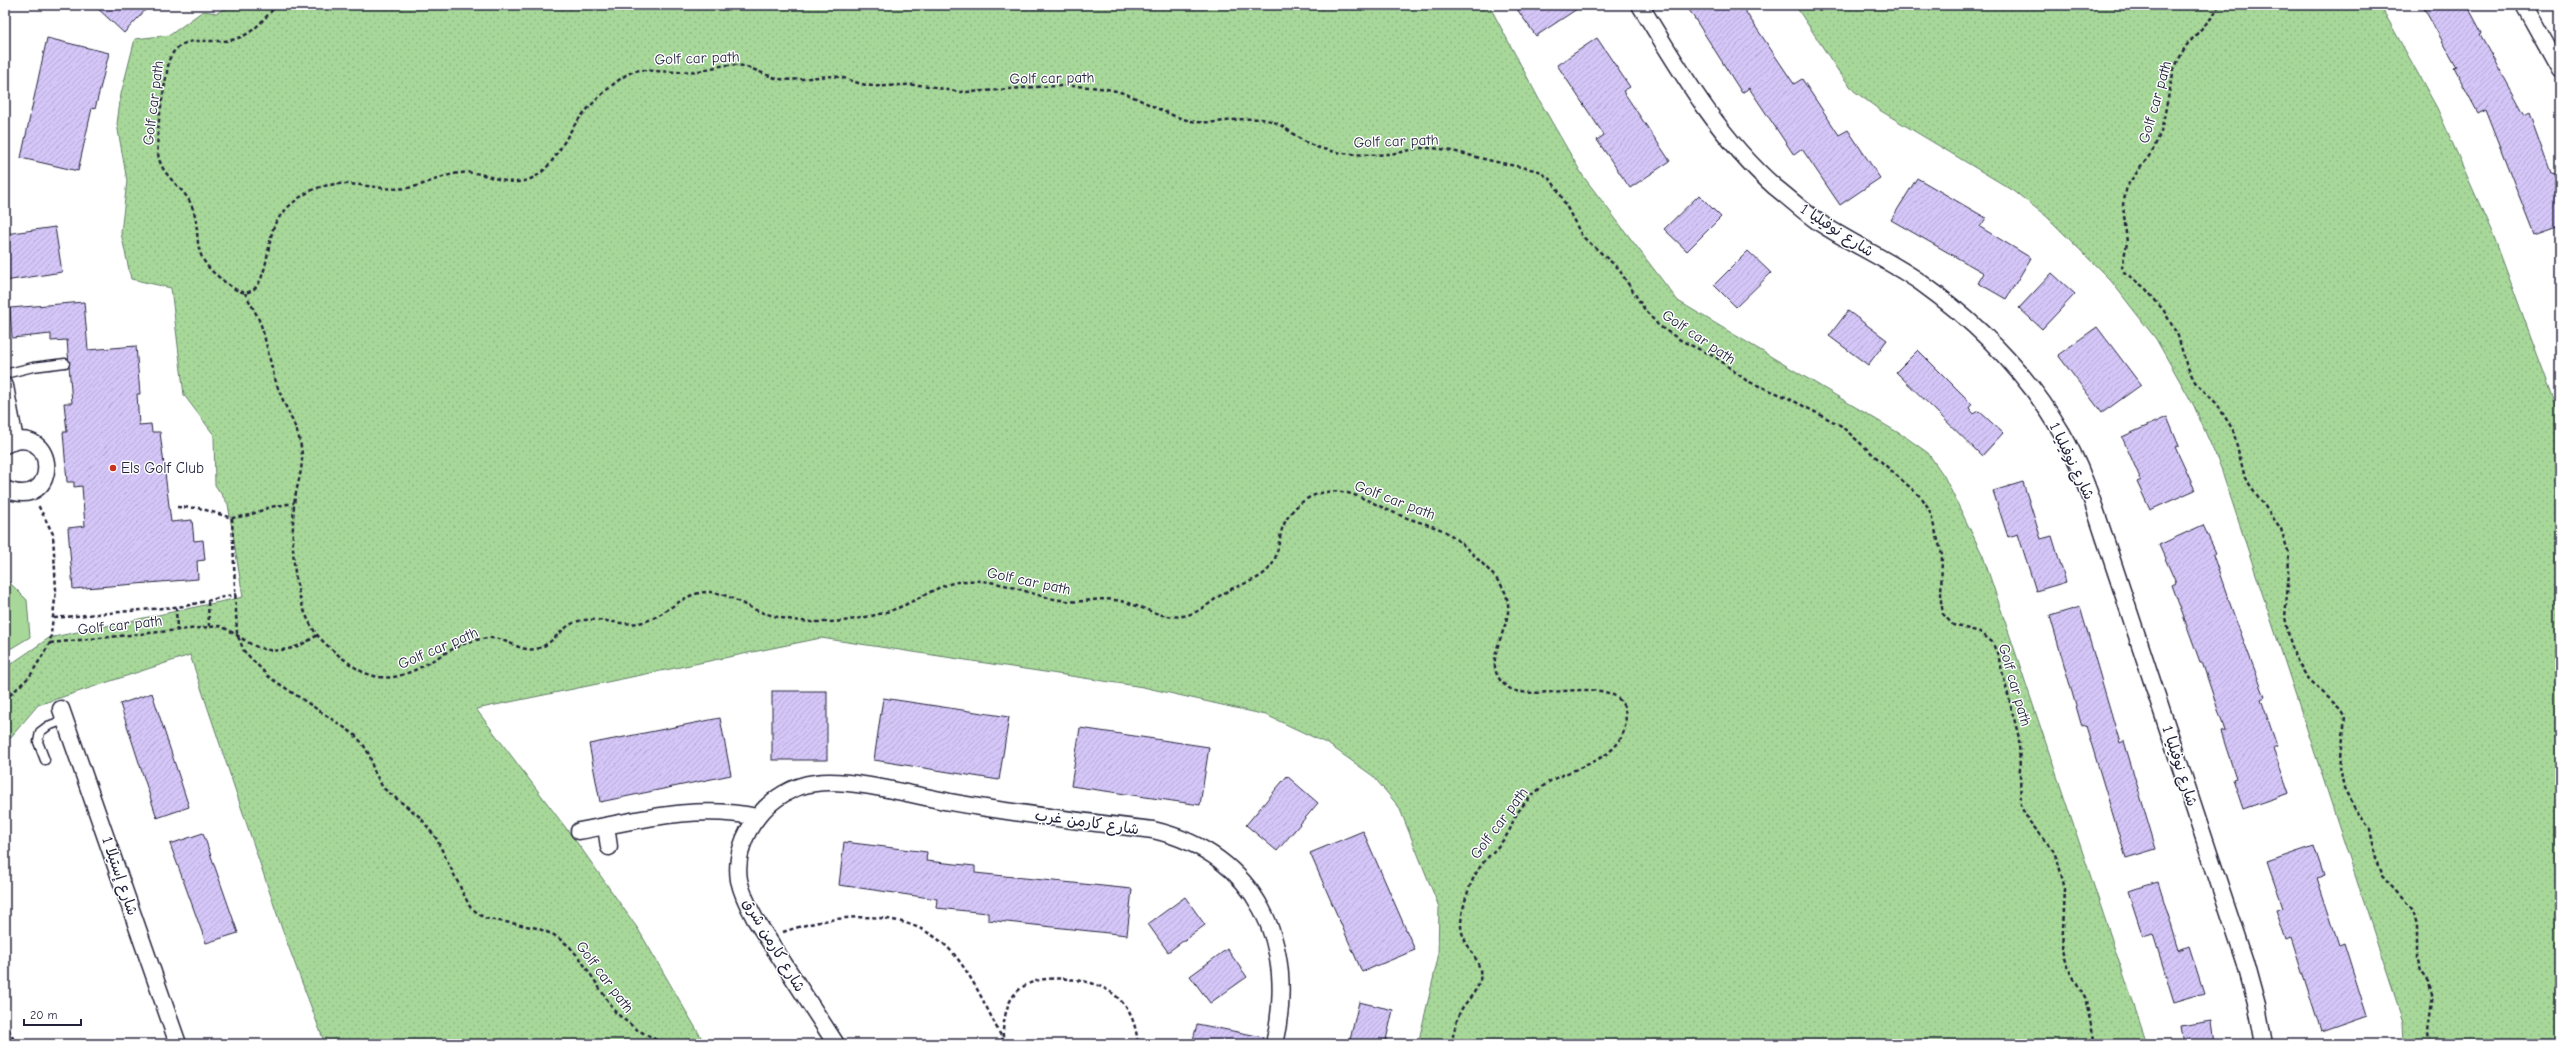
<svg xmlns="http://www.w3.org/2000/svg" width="2565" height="1049" font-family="'Comic Neue','Playpen Sans Arabic',sans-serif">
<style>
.grass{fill:url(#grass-dots);stroke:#647d6a}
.green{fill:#a7d899;stroke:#647d6a}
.building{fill:url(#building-hatch);stroke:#22223b}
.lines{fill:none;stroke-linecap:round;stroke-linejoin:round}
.service-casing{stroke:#22223b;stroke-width:11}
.minor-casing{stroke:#22223b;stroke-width:19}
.path{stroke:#22223b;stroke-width:2.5;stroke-dasharray:4 3;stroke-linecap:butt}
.service{stroke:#fff;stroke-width:8}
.minor{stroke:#fff;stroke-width:16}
.poi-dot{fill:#c8321e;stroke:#fff;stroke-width:1.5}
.labels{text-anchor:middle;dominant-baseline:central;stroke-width:3;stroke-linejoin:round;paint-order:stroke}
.street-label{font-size:15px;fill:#22223b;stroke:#fff}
.poi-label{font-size:15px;fill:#22223b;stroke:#fff;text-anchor:start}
</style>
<defs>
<pattern id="grass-dots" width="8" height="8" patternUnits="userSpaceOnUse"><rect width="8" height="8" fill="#a7d899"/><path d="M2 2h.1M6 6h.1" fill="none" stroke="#8fb985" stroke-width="1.8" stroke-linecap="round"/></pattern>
<pattern id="building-hatch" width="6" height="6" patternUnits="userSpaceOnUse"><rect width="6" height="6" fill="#d4c6f7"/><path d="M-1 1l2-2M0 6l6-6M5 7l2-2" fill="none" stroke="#b6aad5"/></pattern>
</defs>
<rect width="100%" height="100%" fill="#fff"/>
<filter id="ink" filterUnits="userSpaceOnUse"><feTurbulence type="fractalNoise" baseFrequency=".025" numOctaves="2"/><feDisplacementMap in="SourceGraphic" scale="8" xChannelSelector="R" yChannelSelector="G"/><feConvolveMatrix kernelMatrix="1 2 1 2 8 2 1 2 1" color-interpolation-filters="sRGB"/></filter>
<g filter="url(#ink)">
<g class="grass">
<path d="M 231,5 L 1489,5 L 1542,105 L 1583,176 L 1678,301 L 1907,438 L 1928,453 L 1944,476 L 1983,556 L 2147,1044 L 1418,1044 L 1438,958 L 1439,907 L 1399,807 L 1373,776 L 1328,744 L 1266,715 L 1143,687 L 821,638 L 476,709 L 581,848 L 638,929 L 705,1044 L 325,1044 L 282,929 L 190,655 L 38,705 L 5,744 L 5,668 L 49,638 L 243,597 L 228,504 L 215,485 L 214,435 L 184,395 L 171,288 L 131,279 L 121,233 L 127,181 L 117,124 L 121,94 L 135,39 L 170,35 L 203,11 L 217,13 Z"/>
<path d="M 1795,5 L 2380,5 L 2437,108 L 2494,237 L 2560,416 L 2560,1044 L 2404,1044 L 2403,1021 L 2221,468 L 2194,406 L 2156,339 L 2111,281 L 2046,216 L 2014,191 L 1881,111 L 1854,91 L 1839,72 Z"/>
</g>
<path class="green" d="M 5,578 L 27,600 L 30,637 L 5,652 Z"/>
<g class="building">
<path d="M 94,5 L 150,5 L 124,33 Z"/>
<path d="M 1514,5 L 1583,5 L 1536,36 Z"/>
<path d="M 1686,5 L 1741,5 L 1794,84 L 1802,79 L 1839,135 L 1848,130 L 1880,178 L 1840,205 L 1802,149 L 1794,155 L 1749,88 L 1742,93 Z"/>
<path d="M 2422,5 L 2467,5 L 2482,33 L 2480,34 L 2525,115 L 2529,113 L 2551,174 L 2554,173 L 2560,190 L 2560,225 L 2534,234 L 2485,109 L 2478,113 L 2454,68 L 2457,67 Z"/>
<path d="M 47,38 L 109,53 L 95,109 L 92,108 L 78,171 L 21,158 Z"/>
<path d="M 1597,38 L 1630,87 L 1623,91 L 1670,161 L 1630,188 L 1597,140 L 1604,135 L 1557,65 Z"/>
<path d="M 1917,178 L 1986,218 L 1980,227 L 2031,258 L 2006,299 L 1978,283 L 1984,273 L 1891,220 Z"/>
<path d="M 1699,195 L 1721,217 L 1687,251 L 1664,229 Z"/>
<path d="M 55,227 L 62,272 L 5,281 L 5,234 Z"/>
<path d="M 1748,251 L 1771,273 L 1736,307 L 1714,285 Z"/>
<path d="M 2052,273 L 2075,294 L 2042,329 L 2019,308 Z"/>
<path d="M 84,302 L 88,350 L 136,346 L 140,394 L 137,394 L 139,425 L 151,424 L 152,432 L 160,432 L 171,522 L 192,520 L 194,541 L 203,540 L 205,560 L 197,561 L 198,579 L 73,589 L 68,528 L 85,526 L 82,486 L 74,487 L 74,482 L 67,482 L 63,432 L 67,432 L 64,403 L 72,403 L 67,340 L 51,341 L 51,334 L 12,338 L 10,308 Z"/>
<path d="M 1848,311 L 1887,340 L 1868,365 L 1829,336 Z"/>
<path d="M 2097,327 L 2141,385 L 2102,413 L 2058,355 Z"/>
<path d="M 1918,350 L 1972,404 L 1969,408 L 1974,414 L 1979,411 L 2003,433 L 1982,456 L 1896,372 Z"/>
<path d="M 2167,417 L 2179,446 L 2175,447 L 2195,490 L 2150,510 L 2137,482 L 2141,480 L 2122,437 Z"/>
<path d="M 2023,482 L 2041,539 L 2052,536 L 2066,582 L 2036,591 L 2018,534 L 2008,537 L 1993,491 Z"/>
<path d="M 2203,525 L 2216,553 L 2213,555 L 2235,618 L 2265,697 L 2261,699 L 2277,746 L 2273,748 L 2289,793 L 2243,809 L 2233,779 L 2236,778 L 2221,732 L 2225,731 L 2202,662 L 2200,662 L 2172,585 L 2176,583 L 2159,545 Z"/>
<path d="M 2080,607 L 2120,743 L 2124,741 L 2156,849 L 2126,858 L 2086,726 L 2082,727 L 2050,616 Z"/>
<rect x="772" y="691" width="55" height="69"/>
<path d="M 152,693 L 189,807 L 157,818 L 120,704 Z"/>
<path d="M 883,698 L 1009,717 L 999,780 L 874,760 Z"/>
<path d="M 720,718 L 731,775 L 600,802 L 589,744 Z"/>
<path d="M 1080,728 L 1209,747 L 1200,805 L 1071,786 Z"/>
<path d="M 1287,776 L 1318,803 L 1277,851 L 1246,825 Z"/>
<path d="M 1363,831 L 1415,950 L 1362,972 L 1310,853 Z"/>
<path d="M 203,833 L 238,933 L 206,943 L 170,844 Z"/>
<path d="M 844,842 L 927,852 L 926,861 L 975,866 L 975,873 L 1132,889 L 1127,935 L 988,920 L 988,913 L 936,908 L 937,899 L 839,885 Z"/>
<path d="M 2314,846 L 2324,876 L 2317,878 L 2339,945 L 2344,943 L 2367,1016 L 2321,1032 L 2291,938 L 2286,940 L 2276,910 L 2283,908 L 2267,862 Z"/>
<path d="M 2158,882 L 2179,950 L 2189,946 L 2204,993 L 2174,1002 L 2153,934 L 2143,937 L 2128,891 Z"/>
<path d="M 1185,897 L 1205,925 L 1168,952 L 1148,924 Z"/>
<path d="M 1227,949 L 1247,977 L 1210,1003 L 1190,976 Z"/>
<path d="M 1359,1002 L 1393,1010 L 1385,1044 L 1349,1044 Z"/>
<path d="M 2212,1021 L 2215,1044 L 2184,1044 L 2181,1026 Z"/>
<path d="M 1197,1024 L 1263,1037 L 1262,1044 L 1192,1044 Z"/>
</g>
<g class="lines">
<g class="service-casing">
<g id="service">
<path d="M 5,374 L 33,367 L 65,363"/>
<path d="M 45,760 L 38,742 L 40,732 L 48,726 L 64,720"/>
</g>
</g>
<g class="minor-casing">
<g id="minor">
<path d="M 1640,5 C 1679,69 1718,137 1775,187 C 1789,198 1803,211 1817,221 C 1850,243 1887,259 1920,282 C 1976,322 2027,373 2062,433 C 2080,464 2092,499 2103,533 L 2245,962 L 2257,1006 L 2264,1044"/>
<path d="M 2524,5 L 2560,70"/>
<path d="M 5,386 L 15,440"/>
<path d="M 5,445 C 58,419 62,513 5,489"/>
<path d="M 61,709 L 178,1044"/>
<path d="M 606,826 L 609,847"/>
<path d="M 579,831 C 639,820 696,804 757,817"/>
<path d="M 836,1044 L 755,919 C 748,906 742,894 739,880 C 732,835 771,788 815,783 C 851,778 912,795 950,802 C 1017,814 1085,822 1153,830 C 1257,854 1298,945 1274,1044"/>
</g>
</g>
<g class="path">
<path d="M 278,5 C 266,15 258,29 243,36 C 215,50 183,27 169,60 C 165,86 155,128 158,153 C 160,175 180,184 190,202 C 205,232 186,252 220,278 C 226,283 234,290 242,292 C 269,297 266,238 276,222 C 285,208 300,195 315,189 C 346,176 376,192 408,188 C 431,184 449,170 474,173 C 490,175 507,185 524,181 C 552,175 563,139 579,119 C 589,106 615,80 630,73 C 638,69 646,70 655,71 C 669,72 683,72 698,71 C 709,69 720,65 731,65 C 749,64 764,76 780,79 C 800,82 820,74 840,77 C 851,80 861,85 873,86 C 887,87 902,84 916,85 C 933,85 949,92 966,92 C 1014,90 1064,81 1112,90 C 1140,96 1163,115 1191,121 C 1216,126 1242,115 1267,120 C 1282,123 1291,134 1304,141 C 1314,147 1325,150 1336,152 C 1355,155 1377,156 1396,153 C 1404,152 1413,149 1421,148 C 1444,147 1467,155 1488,160 C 1505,164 1522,167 1539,171 L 1551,180 L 1559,192 L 1582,236 L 1618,268 L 1645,310 L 1659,326 L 1682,341 L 1717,358 L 1747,381 L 1786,397 L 1840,425 L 1922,498 L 1929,509 L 1942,554 L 1941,601 L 1943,614 L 1953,625 L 1980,632 L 1992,642 L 1998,655 L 2019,738 L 2021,807 L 2029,821 L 2053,850 L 2058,862 L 2065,889 L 2062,950 L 2066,965 L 2085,997 L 2095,1044"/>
<path d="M 2219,5 L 2213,16 L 2185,47 L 2174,69 L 2161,132 L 2152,152 L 2127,186 L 2123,205 L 2127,243 L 2122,267 L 2124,272 L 2145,288 L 2164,311 L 2178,336 L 2186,364 L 2195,382 L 2217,404 L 2233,430 L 2245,478 L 2281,529 L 2288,551 L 2289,573 L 2285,617 L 2289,637 L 2295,657 L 2307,677 L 2340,709 L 2345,717 L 2340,767 L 2344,788 L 2354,807 L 2370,829 L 2377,863 L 2382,876 L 2413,910 L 2417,925 L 2417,957 L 2421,971 L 2430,983 L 2433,994 L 2428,1031 L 2429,1044"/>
<path d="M 245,293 C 250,303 257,314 261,325 C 268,347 271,371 280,393 C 287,411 298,428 301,447 C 305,468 296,485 294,505 C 291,545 292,597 315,632 C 323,643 338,655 350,664 C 405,705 438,639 491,638 C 507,638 519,652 536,649 C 556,644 563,621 585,620 C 605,618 623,627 643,622 C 666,616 682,593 706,592 C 726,591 743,606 761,612 C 786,621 816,624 843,621 C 861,618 882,615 900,607 C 922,598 940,583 965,581 C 1003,578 1033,598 1068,601 C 1084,603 1099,597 1115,600 C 1139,603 1159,620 1183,616 C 1200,613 1210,602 1224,593 C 1240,583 1263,581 1273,563 C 1278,553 1279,540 1282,529 C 1292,502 1319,486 1348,493 C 1366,498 1384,509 1402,516 C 1416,522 1433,525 1446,532 C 1458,538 1500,579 1504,590 C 1507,595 1509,607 1508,612 C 1505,638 1479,668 1509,688 C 1536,706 1635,663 1625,726 C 1620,759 1576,767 1552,780 C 1539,788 1527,799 1518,812 C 1510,825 1515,820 1508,833 C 1500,847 1486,857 1478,870 C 1469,884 1461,910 1461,926 C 1462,946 1484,960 1480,980 C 1477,992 1467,1000 1461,1010 C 1456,1020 1454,1033 1451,1044"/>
<path d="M 177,507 L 199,508 L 232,518 L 250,515 L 270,507 L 294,503"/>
<path d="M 232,518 L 237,634 L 244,651 L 269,677 L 354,734 L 363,744 L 370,756 L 373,769 L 383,788 L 420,817 L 436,838 L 470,907 L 484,918 L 537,928 L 554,935 L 569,946 L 581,960 L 616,1013 L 636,1029 L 664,1044"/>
<path d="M 208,602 L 209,626"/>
<path d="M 176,607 L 177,630"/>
<path d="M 54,618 L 185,606 L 236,594"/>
<path d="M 50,643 L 219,626 C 230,630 236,635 246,641 C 269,657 296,651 317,635"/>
<path d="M 5,700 L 30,676 L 50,643 L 56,590 L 53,534 L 38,505"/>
<path d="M 783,932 C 838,913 910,905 953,953 C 974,978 988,1011 1003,1040"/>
<path d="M 5,1023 L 16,1044"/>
<path d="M 1004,1044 C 1002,1035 1003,1026 1005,1017 C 1011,980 1044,975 1076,980 C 1092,982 1109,988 1120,1000 C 1132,1012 1136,1027 1138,1044"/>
</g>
<use href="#service" class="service"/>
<use href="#minor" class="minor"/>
</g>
</g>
<circle class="poi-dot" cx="113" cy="468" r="4"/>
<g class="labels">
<g class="street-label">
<text transform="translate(697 58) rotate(-2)">Golf car path</text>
<text transform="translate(1052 78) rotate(-1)">Golf car path</text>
<text transform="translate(2155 102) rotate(-74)">Golf car path</text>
<text transform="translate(153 103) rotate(-83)">Golf car path</text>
<text transform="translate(1396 141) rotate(-2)">Golf car path</text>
<text transform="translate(1837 230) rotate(33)">شارع نوفيليا 1</text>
<text transform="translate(1699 337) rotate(34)">Golf car path</text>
<text transform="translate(2072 461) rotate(64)">شارع نوفيليا 1</text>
<text transform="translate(1395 500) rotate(21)">Golf car path</text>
<text transform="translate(1029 581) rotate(12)">Golf car path</text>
<text transform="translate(120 625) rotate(-6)">Golf car path</text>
<text transform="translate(438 648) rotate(-23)">Golf car path</text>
<text transform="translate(2015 685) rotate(74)">Golf car path</text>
<text transform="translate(2180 766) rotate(72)">شارع نوفيليا 1</text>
<text transform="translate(1087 822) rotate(8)">شارع كارمن غرب</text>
<text transform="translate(1499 823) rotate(-53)">Golf car path</text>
<text transform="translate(120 876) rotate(71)">شارع إستيلا 1</text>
<text transform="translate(774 945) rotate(59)">شارع كارمن شرق</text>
<text transform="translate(605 977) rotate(53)">Golf car path</text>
</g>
<g class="poi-label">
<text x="121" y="468">Els Golf Club</text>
</g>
</g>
<rect width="2565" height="1049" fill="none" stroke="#fff" stroke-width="20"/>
<rect x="10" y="10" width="2545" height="1029" fill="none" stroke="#22223b" stroke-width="1.5" filter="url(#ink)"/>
<path d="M24 1019v6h57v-6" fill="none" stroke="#22223b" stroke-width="2"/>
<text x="30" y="1019" font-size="12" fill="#22223b" stroke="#ffffff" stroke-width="3" paint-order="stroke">20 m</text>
</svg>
